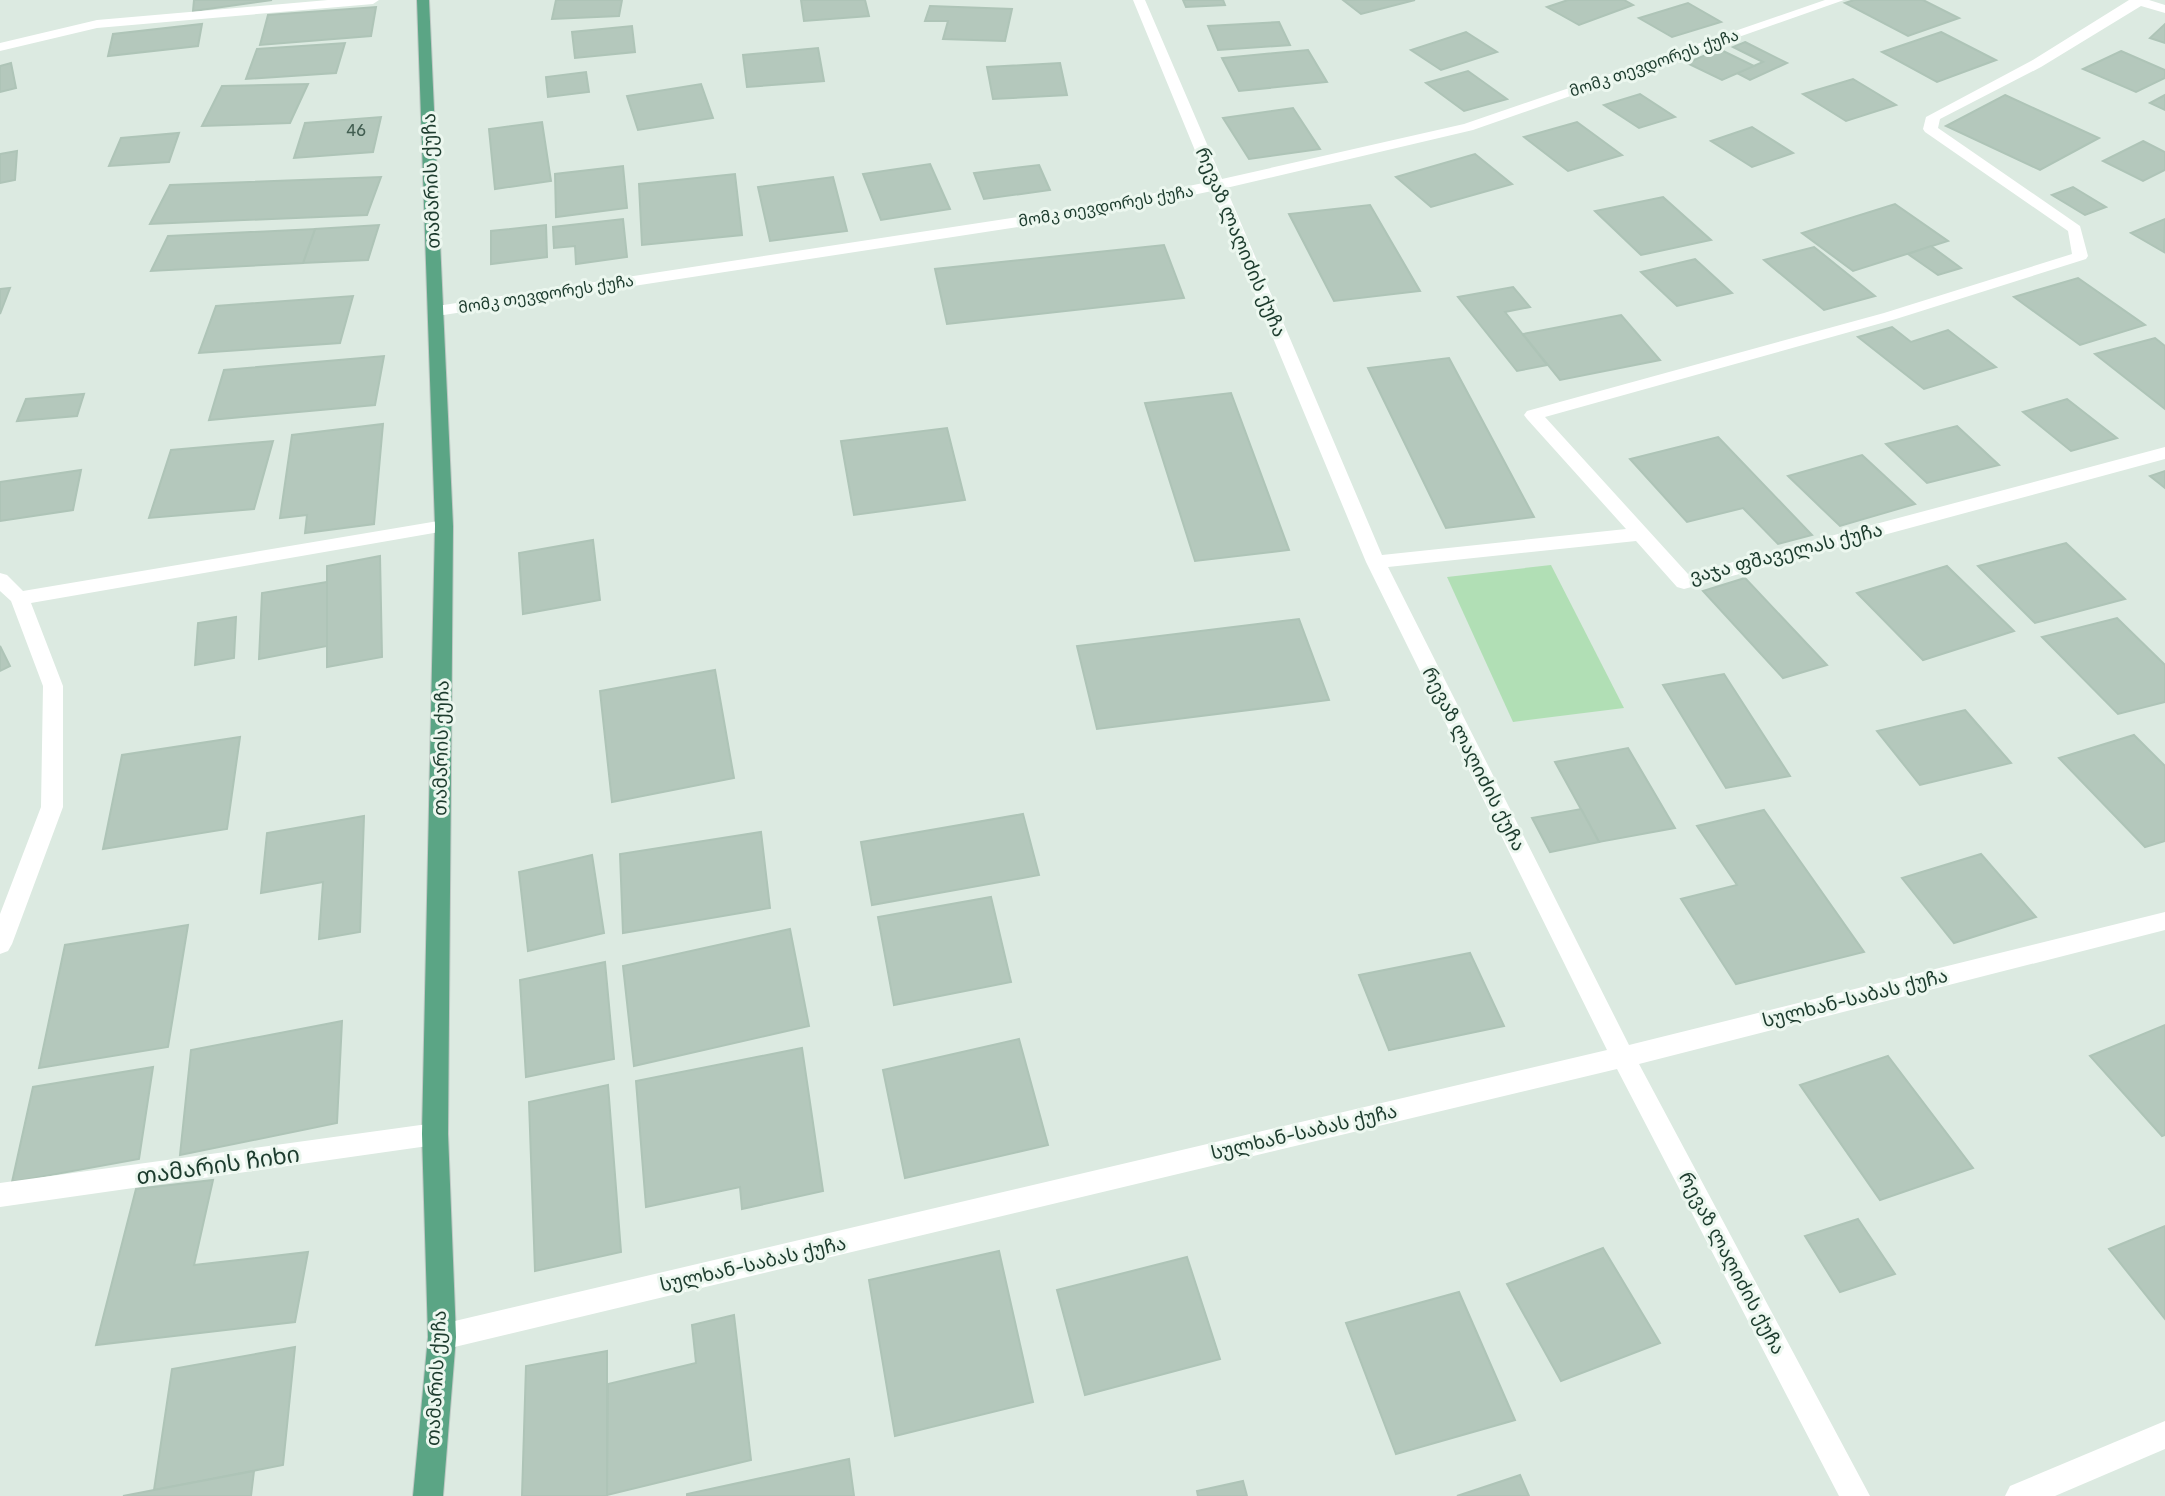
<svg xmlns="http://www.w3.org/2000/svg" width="2165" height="1496" font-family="Rubik,'Noto Sans Georgian',sans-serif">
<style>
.green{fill:#b1dfb5}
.building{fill:#b4c8bc;stroke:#aec4b7;stroke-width:2}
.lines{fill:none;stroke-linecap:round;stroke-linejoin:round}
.major-casing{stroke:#bfc8c4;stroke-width:2}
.minor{fill:#fff;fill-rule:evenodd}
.major{fill:#5ba585;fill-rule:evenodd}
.labels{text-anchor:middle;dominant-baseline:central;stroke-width:6;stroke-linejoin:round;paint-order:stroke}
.far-street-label{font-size:16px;fill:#1c3b2d;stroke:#ecf7ef}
.number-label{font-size:16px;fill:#425e51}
.street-label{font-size:19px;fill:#1c3b2d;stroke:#ecf7ef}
.near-street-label{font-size:23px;fill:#1c3b2d;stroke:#ecf7ef}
</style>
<rect width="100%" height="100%" fill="#dceae1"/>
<path class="green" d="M 1551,565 L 1624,708 L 1513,722 L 1447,577 Z"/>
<g class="building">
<path d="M 194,0 L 272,0 L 193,11 Z"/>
<path d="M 556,0 L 622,0 L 619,16 L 552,19 Z"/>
<path d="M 801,0 L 865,0 L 869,16 L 804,21 Z"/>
<path d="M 1183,0 L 1223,0 L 1225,5 L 1186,7 Z"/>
<path d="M 1343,0 L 1415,0 L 1361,14 Z"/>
<path d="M 1568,0 L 1624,0 L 1633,5 L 1579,25 L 1547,7 Z"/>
<path d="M 1854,0 L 1923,0 L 1959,18 L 1908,36 L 1845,3 Z"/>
<path d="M 1688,3 L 1721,22 L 1672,37 L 1639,18 Z"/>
<path d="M 930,6 L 1012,9 L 1005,41 L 943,39 L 948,21 L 925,21 Z"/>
<path d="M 376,7 L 371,36 L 260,45 L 268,15 Z"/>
<path d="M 1279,22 L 1290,45 L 1218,50 L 1208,26 Z"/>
<path d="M 202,24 L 198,46 L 108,56 L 113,34 Z"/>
<path d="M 2165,24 L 2165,43 L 2150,38 Z"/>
<path d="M 632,26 L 635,52 L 575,58 L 572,32 Z"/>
<path d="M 1466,32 L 1497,52 L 1441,70 L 1411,50 Z"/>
<path d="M 1941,32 L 1996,60 L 1937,82 L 1882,52 Z"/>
<path d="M 1745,42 L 1787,63 L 1750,80 L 1737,73 L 1763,62 L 1733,47 Z"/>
<path d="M 345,43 L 336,73 L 246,79 L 257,49 Z"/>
<path d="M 818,48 L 824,81 L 747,87 L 743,55 Z"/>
<path d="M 1719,49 L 1754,66 L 1722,80 L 1687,63 Z"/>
<path d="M 1308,50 L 1327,82 L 1239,91 L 1222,58 Z"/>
<path d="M 2121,51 L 2165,70 L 2165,78 L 2136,92 L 2083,69 Z"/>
<path d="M 11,63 L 16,88 L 0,92 L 0,66 Z"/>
<path d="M 1060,63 L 1067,95 L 993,99 L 987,67 Z"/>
<path d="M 1468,71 L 1507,99 L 1464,111 L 1426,83 Z"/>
<path d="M 586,72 L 589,92 L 548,97 L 546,77 Z"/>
<path d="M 1853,79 L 1896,105 L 1846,121 L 1803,94 Z"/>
<path d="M 308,84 L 290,123 L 202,126 L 222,86 Z"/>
<path d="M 701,84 L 713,118 L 638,130 L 627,96 Z"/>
<path d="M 1640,94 L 1675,117 L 1639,128 L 1604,105 Z"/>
<path d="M 2005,95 L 2099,138 L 2040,170 L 1946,126 Z"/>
<path d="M 2165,95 L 2165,110 L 2150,103 Z"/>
<path d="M 1293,108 L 1320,149 L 1249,159 L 1223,118 Z"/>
<path d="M 381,117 L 373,152 L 294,158 L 305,123 Z"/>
<path d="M 542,122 L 551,181 L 495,189 L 489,129 Z"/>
<path d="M 1577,122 L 1622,155 L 1568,171 L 1524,137 Z"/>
<path d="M 1752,127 L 1793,153 L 1752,167 L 1711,141 Z"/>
<path d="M 179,133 L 169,162 L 109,166 L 121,138 Z"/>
<path d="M 2143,141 L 2165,152 L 2165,170 L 2143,181 L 2103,161 Z"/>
<path d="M 17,151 L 15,180 L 0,183 L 0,154 Z"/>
<path d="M 1475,154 L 1512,184 L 1431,207 L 1396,177 Z"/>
<path d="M 930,164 L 950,209 L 881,220 L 863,174 Z"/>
<path d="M 1039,165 L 1050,190 L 984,199 L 974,173 Z"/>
<path d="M 623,166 L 627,208 L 556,217 L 555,174 Z"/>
<path d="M 735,174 L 742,235 L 642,245 L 639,184 Z"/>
<path d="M 381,177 L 367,215 L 150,224 L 170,185 Z"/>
<path d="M 833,177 L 847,231 L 770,241 L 758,187 Z"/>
<path d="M 2073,187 L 2106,207 L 2085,215 L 2052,195 Z"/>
<path d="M 1663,197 L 1711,240 L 1641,255 L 1595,211 Z"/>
<path d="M 1895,204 L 1948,241 L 1853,271 L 1802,233 Z"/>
<path d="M 1370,205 L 1420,291 L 1334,301 L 1289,214 Z"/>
<path d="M 623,219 L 627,257 L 576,264 L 575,246 L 554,248 L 553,227 Z"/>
<path d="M 2165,219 L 2164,252 L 2131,233 Z"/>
<path d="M 379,225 L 368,260 L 303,263 L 315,229 Z"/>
<path d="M 546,225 L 547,257 L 491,264 L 491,231 Z"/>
<path d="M 315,229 L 303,263 L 151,271 L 168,236 Z"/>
<path d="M 1164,245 L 1184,298 L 947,324 L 935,269 Z"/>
<path d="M 1931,246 L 1961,268 L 1938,275 L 1908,254 Z"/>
<path d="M 1814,247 L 1875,296 L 1824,310 L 1764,260 Z"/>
<path d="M 1695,259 L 1732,293 L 1677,306 L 1641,272 Z"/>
<path d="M 2078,278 L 2145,325 L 2080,345 L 2014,297 Z"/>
<path d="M 1513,287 L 1530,307 L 1505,312 L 1547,365 L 1517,371 L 1458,297 Z"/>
<path d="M 10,288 L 0,314 L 0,289 Z"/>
<path d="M 353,296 L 340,343 L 199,353 L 216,306 Z"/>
<path d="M 1621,315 L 1660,360 L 1560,380 L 1523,334 Z"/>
<path d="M 1892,327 L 1911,342 L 1948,330 L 1996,367 L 1924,389 L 1858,337 Z"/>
<path d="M 2155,338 L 2165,346 L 2165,409 L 2095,354 Z"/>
<path d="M 384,356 L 375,405 L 209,420 L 224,370 Z"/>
<path d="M 1449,358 L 1534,517 L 1446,528 L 1368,368 Z"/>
<path d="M 1231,393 L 1289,550 L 1195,561 L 1145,403 Z"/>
<path d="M 84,394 L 77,416 L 17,421 L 26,399 Z"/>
<path d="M 2067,399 L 2117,438 L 2071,451 L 2023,412 Z"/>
<path d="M 383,424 L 374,524 L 305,533 L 307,515 L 280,518 L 292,435 Z"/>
<path d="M 1957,426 L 1999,465 L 1927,483 L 1886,444 Z"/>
<path d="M 947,428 L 965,500 L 854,515 L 841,441 Z"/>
<path d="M 1718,437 L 1812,535 L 1778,544 L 1743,508 L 1687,522 L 1630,459 Z"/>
<path d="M 273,441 L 254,509 L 149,518 L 171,450 Z"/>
<path d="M 1862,455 L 1915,504 L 1840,526 L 1788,476 Z"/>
<path d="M 81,470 L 73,510 L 0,521 L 0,482 Z"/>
<path d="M 2165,471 L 2165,488 L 2150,476 Z"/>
<path d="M 593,540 L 600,600 L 523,614 L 519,553 Z"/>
<path d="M 2066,543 L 2125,599 L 2035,623 L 1978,566 Z"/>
<path d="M 380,556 L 382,657 L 327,667 L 327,566 Z"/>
<path d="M 1947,566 L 2014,631 L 1923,660 L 1857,593 Z"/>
<path d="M 1745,578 L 1827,665 L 1783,678 L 1703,591 Z"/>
<path d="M 327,582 L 327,646 L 259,659 L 262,593 Z"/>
<path d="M 236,617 L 234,658 L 195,665 L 198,623 Z"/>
<path d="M 2117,618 L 2165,665 L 2165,702 L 2118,714 L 2042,637 Z"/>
<path d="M 1299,619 L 1329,700 L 1097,729 L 1077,646 Z"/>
<path d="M 0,646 L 10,666 L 0,671 Z"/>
<path d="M 715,670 L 734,778 L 612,802 L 600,691 Z"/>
<path d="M 1724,674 L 1790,776 L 1726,788 L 1663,685 Z"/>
<path d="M 1965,710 L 2011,763 L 1920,785 L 1877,731 Z"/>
<path d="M 2134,735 L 2165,766 L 2165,841 L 2145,847 L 2059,758 Z"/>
<path d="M 240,737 L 227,829 L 103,849 L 122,755 Z"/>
<path d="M 1628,748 L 1675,828 L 1599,842 L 1555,762 Z"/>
<path d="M 1581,809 L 1599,842 L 1550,852 L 1532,818 Z"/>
<path d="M 1764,810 L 1864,952 L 1736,984 L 1681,899 L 1737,885 L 1697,826 Z"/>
<path d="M 1023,814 L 1039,875 L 872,905 L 861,842 Z"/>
<path d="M 364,816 L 360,932 L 319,939 L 323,882 L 261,893 L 267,833 Z"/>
<path d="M 761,832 L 770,908 L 623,933 L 620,854 Z"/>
<path d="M 1981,854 L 2036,917 L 1954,943 L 1902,878 Z"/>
<path d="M 592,855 L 604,933 L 528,951 L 519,872 Z"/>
<path d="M 991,897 L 1011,982 L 894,1005 L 878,917 Z"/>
<path d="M 188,925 L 168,1047 L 39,1068 L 65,945 Z"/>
<path d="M 790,929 L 809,1026 L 634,1066 L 623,966 Z"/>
<path d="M 1470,953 L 1504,1026 L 1389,1050 L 1359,975 Z"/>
<path d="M 605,962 L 614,1059 L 526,1077 L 520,980 Z"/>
<path d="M 342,1021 L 337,1123 L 180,1155 L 191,1050 Z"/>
<path d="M 2165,1025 L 2165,1135 L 2162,1136 L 2090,1056 Z"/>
<path d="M 1019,1039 L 1048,1145 L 905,1178 L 883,1070 Z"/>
<path d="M 802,1048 L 823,1191 L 742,1209 L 740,1187 L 646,1207 L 636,1081 Z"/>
<path d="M 1888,1056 L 1973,1168 L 1880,1200 L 1800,1085 Z"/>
<path d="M 153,1067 L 139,1159 L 12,1182 L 33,1087 Z"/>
<path d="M 608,1085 L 621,1252 L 535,1271 L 529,1102 Z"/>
<path d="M 213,1180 L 194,1265 L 308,1252 L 295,1322 L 96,1345 L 136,1189 Z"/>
<path d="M 1858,1219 L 1895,1274 L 1840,1292 L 1805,1236 Z"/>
<path d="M 2165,1226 L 2165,1319 L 2109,1249 Z"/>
<path d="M 1603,1248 L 1660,1343 L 1561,1381 L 1507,1284 Z"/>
<path d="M 999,1251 L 1033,1402 L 895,1436 L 869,1280 Z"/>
<path d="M 1187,1257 L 1220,1359 L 1085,1395 L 1057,1290 Z"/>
<path d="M 1459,1292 L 1515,1420 L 1396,1454 L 1346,1323 Z"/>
<path d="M 734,1315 L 751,1460 L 607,1495 L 608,1384 L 696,1363 L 692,1325 Z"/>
<path d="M 295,1347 L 283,1465 L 154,1490 L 172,1369 Z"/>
<path d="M 607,1351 L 607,1496 L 522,1496 L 526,1366 Z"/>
<path d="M 849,1459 L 854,1496 L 687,1496 L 687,1494 Z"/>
<path d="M 254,1471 L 251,1496 L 123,1496 L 154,1490 Z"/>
<path d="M 1520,1475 L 1529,1496 L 1457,1496 Z"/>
<path d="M 1243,1481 L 1247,1496 L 1198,1496 L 1197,1491 Z"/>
</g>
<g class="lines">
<g class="major-casing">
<path id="major" d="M 417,0 L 429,0 L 453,526 L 448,1134 L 456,1337 L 443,1496 L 413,1496 L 428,1337 L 422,1134 L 435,526 Z"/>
</g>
<g class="minor">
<path d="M 328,0 L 379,0 L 373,4 L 97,28 L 0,51 L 0,43 L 97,20 Z"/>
<path d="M 1133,0 L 1145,0 L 1222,179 L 1464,124 L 1825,0 L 1844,0 L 1473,130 L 1226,188 L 1382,555 L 1626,529 L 1527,419 L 1524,415 L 1527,411 L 1884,313 L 2072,254 L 2068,231 L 1925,132 L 1923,129 L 1926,117 L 2031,61 L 2129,0 L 2149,0 L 2165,5 L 2165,13 L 2141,6 L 2041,67 L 1940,119 L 1938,128 L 2080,226 L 2088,256 L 2086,259 L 1896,319 L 1545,417 L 1688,574 L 2165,447 L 2165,459 L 1684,589 L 1677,587 L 1636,541 L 1388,567 L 1629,1045 L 2165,912 L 2165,930 L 1639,1064 L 1870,1496 L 1839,1496 L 1617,1069 L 442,1350 L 432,1346 L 428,1337 L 432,1328 L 442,1324 L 1607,1050 L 1366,562 L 1212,191 L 1097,215 L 437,316 L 429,311 L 437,306 L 1097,205 L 1208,182 Z"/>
<path d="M 444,520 L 451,522 L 453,526 L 451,530 L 31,603 L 63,686 L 63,807 L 12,944 L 8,951 L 0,954 L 0,914 L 41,807 L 43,686 L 11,601 L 0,591 L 0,573 L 7,575 L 23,591 Z"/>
<path d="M 435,1123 L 444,1126 L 448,1134 L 444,1142 L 435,1145 L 0,1207 L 0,1183 Z"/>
<path d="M 2165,1421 L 2165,1449 L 2055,1496 L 2005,1496 L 2010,1486 Z"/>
</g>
<use href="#major" class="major"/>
</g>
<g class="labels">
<g class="far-street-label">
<text transform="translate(1654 63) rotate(-19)">მომკ თევდორეს ქუჩა</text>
<text transform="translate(1106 206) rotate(-10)">მომკ თევდორეს ქუჩა</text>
<text transform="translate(546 294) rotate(-9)">მომკ თევდორეს ქუჩა</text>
</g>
<g class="number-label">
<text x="356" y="130">46</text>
</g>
<g class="street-label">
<text transform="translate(431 181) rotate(-92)">თამარის ქუჩა</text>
<text transform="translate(1241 242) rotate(67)">რევაზ ლაღიძის ქუჩა</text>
<text transform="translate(1786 553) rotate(-14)">ვაჯა ფშაველას ქუჩა</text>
<text transform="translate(441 748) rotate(-89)">თამარის ქუჩა</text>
<text transform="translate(1474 759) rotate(63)">რევაზ ლაღიძის ქუჩა</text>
<text transform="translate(1855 998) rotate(-14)">სულხან-საბას ქუჩა</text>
<text transform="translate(1304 1132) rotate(-13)">სულხან-საბას ქუჩა</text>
<text transform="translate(1732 1263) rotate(62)">რევაზ ლაღიძის ქუჩა</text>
<text transform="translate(753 1264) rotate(-13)">სულხან-საბას ქუჩა</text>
<text transform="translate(436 1378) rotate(-87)">თამარის ქუჩა</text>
</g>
<g class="near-street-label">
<text transform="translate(218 1165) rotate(-8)">თამარის ჩიხი</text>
</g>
</g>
</svg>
